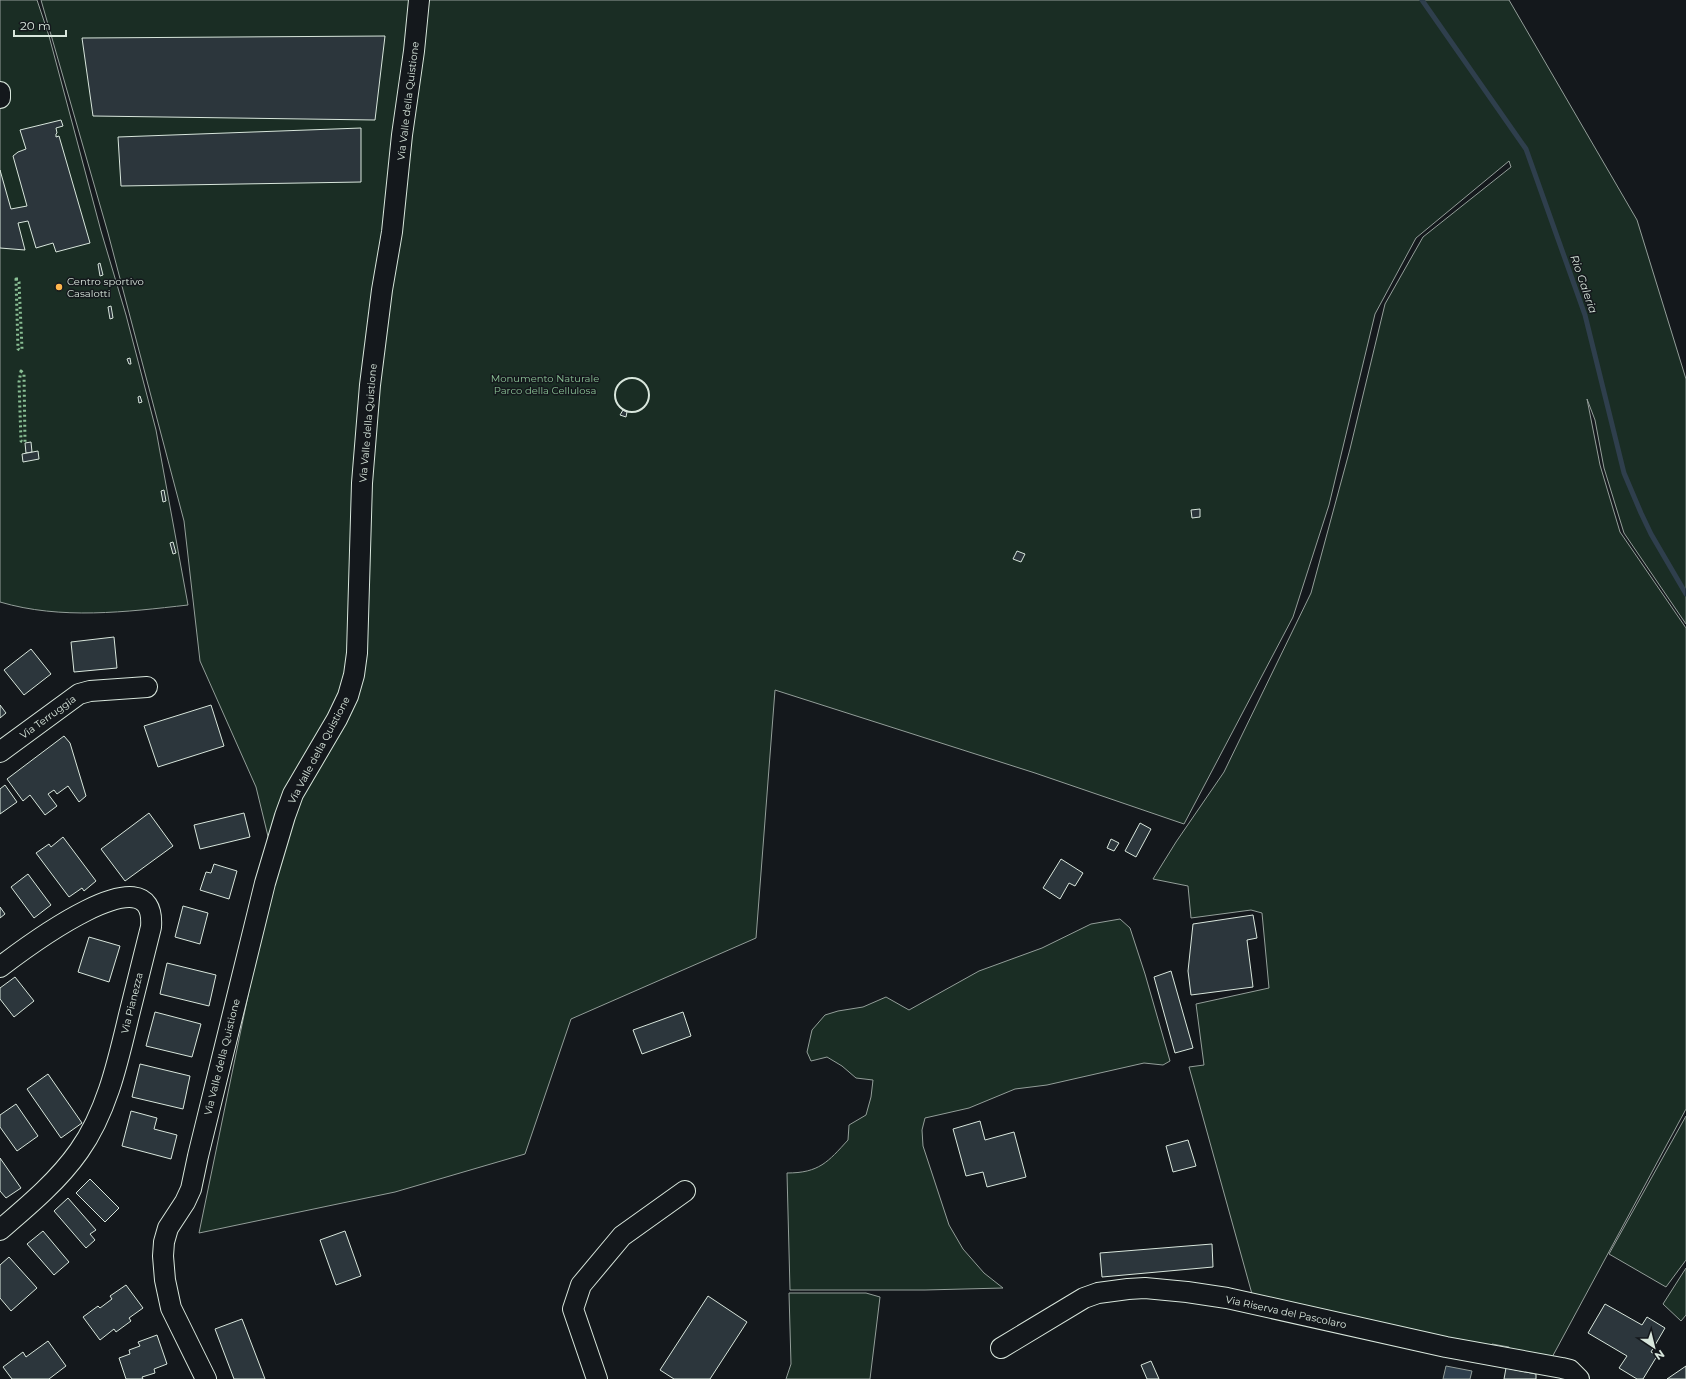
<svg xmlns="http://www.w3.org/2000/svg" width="1686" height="1379" font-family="Montserrat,sans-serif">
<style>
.green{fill:#1a2d24;stroke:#939e99}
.water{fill:#2f3f4d;stroke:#939e99}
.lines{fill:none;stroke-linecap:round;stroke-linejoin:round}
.stream{stroke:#2f3f4d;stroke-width:5}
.building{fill:#2c363c;stroke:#d8e6dc}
.minor-casing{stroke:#d8e6dc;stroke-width:22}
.minor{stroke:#14181c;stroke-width:20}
.hedge{stroke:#8ac095;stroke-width:3;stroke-dasharray:2 3;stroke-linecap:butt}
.wall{stroke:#d8e6dc;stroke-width:2}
.poi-dot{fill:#ffb74d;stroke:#14181c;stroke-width:1.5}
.labels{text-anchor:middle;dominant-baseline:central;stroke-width:3;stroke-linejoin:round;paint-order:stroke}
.street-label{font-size:10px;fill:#d8e6dc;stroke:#14181c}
.poi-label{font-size:10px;fill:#d8e6dc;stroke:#14181c;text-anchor:start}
.park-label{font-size:10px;fill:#8ac095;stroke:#14181c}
.water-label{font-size:11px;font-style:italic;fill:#d8e6dc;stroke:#14181c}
</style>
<rect width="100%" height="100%" fill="#14181c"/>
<g class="green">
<path d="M 0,0 L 37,0 L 49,36 L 101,231 L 126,315 L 156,430 L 188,605 C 126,612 61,620 0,602 Z"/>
<path d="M 41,0 L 1509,0 L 1637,220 L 1686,379 L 1686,624 L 1624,533 L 1604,468 L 1595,420 L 1587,399 L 1600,465 L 1620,532 L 1686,628 L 1686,1109 L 1550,1361 L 1510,1351 L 1509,1347 L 1492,1344 L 1489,1348 L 1252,1294 L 1189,1067 L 1204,1065 L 1196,1004 L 1269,988 L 1262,913 L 1251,910 L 1191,918 L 1188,886 L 1153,879 L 1176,842 L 1224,772 L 1311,593 L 1350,449 L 1385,304 L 1423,237 L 1511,167 L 1509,161 L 1416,238 L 1375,314 L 1329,505 L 1293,617 L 1184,824 L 1035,773 L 775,690 L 756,938 L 571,1019 L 525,1154 L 395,1192 L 199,1233 L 275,865 L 256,787 L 200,661 L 184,521 L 108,233 Z"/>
<path d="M 1120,919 L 1130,928 L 1145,974 L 1170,1061 L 1163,1065 L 1144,1063 L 1047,1085 L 1015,1089 L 969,1108 L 925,1118 L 922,1130 L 923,1146 L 949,1225 L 963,1249 L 984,1273 L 1003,1288 L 925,1290 L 790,1290 L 787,1173 C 819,1173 828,1162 848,1140 L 849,1125 L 866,1115 L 871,1097 L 873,1080 L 856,1078 L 842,1066 L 827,1057 L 811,1061 L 807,1052 L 812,1030 L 825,1015 L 838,1011 L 863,1007 L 886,997 L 909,1010 L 979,971 L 1042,948 L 1091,924 Z"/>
<path d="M 1686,1116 L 1686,1260 L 1666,1287 L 1609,1254 Z"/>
<path d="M 1686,1268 L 1686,1315 L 1681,1321 L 1663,1304 Z"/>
<path d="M 789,1293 L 866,1293 L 880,1297 L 870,1379 L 786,1379 L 791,1364 Z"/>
</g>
<path class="water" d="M 1446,1366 L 1472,1371 L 1470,1379 L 1443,1379 Z"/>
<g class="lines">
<path class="stream" d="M 1422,0 L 1526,149 L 1585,315 L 1624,473 L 1641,513 L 1651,534 L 1686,594"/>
</g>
<g class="building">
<path d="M 385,36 L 375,120 L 93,116 L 82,38 Z"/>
<path d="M 61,120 L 63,126 L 56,128 L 57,133 L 56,134 L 56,137 L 59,136 L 90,243 L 56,252 L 53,243 L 36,248 L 28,221 L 18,223 L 25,250 L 0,248 L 0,170 L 11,209 L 27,206 L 13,156 L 18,152 L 26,149 L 20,130 Z"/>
<path d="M 361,128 L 361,182 L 121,186 L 118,137 Z"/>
<path d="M 100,263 L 103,275 L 100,276 L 98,264 Z"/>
<path d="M 111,306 L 113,318 L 110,319 L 108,307 Z"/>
<path d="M 130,358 L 131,364 L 129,364 L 127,359 Z"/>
<path d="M 140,396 L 142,402 L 139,403 L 138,397 Z"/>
<path d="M 623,410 L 627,412 L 626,417 L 620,415 Z"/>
<path d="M 31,442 L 32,452 L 26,453 L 25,443 Z"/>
<path d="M 38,451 L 39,459 L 23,462 L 22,454 Z"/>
<path d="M 164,490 L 166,501 L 163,502 L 161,491 Z"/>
<path d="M 1200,509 L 1200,517 L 1192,518 L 1191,510 Z"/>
<path d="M 173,542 L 176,553 L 173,554 L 170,543 Z"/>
<path d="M 1017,551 L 1025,554 L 1021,562 L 1013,559 Z"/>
<path d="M 114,637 L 117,668 L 74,672 L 71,642 Z"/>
<path d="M 31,649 L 51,674 L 24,695 L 4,670 Z"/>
<path d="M 0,705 L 6,713 L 0,718 Z"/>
<path d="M 211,705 L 224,746 L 158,767 L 144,726 Z"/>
<path d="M 64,736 L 70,743 L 86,796 L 79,802 L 68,786 L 57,794 L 54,790 L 48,794 L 57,806 L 45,815 L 30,795 L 23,801 L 7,779 Z"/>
<path d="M 5,785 L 17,802 L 0,814 L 0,789 Z"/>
<path d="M 149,813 L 173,846 L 125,881 L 101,849 Z"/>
<path d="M 244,813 L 250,837 L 200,849 L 194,825 Z"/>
<path d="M 1140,823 L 1151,829 L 1136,857 L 1125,851 Z"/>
<path d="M 63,837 L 96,881 L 84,891 L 82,888 L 69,897 L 36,853 L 49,844 L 51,847 Z"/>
<path d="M 1111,839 L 1119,843 L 1114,851 L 1107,848 Z"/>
<path d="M 1061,859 L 1083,873 L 1075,886 L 1069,883 L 1060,899 L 1043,888 Z"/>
<path d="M 214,864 L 237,871 L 229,899 L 200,890 L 206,872 L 211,873 Z"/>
<path d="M 28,874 L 51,905 L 34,918 L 11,887 Z"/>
<path d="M 183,906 L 208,913 L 200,944 L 175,937 Z"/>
<path d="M 0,907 L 5,914 L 0,918 Z"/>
<path d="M 1253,915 L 1257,938 L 1247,940 L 1253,987 L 1191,995 L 1188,971 L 1193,924 Z"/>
<path d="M 89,937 L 120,946 L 109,982 L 78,972 Z"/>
<path d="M 167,963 L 216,975 L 209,1006 L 160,994 Z"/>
<path d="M 1171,971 L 1193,1048 L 1175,1053 L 1154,977 Z"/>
<path d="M 15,977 L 34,1001 L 14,1017 L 0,999 L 0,988 Z"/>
<path d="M 155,1012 L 201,1024 L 192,1057 L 146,1046 Z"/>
<path d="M 683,1012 L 691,1036 L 642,1054 L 633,1030 Z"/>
<path d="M 140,1064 L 190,1076 L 183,1109 L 132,1097 Z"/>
<path d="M 48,1074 L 82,1123 L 61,1138 L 27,1089 Z"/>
<path d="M 16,1104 L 38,1136 L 17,1151 L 0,1127 L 0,1115 Z"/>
<path d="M 131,1111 L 157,1118 L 154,1129 L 177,1135 L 171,1159 L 122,1146 Z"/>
<path d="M 980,1121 L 985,1140 L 1014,1132 L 1026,1177 L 987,1187 L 983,1172 L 966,1176 L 953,1129 Z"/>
<path d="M 1188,1140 L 1196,1166 L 1173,1172 L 1166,1146 Z"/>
<path d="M 0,1158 L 21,1188 L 6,1198 L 0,1191 Z"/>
<path d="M 90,1179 L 119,1208 L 105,1222 L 76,1193 Z"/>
<path d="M 68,1198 L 96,1230 L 90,1234 L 95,1240 L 86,1248 L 54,1211 Z"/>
<path d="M 43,1231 L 69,1262 L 54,1275 L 27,1244 Z"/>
<path d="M 345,1231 L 361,1276 L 336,1285 L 320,1240 Z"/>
<path d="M 1212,1244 L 1213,1267 L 1102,1277 L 1100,1253 Z"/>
<path d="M 9,1257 L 37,1288 L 11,1311 L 0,1298 L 0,1265 Z"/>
<path d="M 126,1285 L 143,1308 L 129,1318 L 131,1321 L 116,1332 L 114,1329 L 100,1340 L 83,1317 L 98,1306 L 100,1308 L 112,1299 L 110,1296 Z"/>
<path d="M 708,1296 L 747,1322 L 710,1379 L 674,1379 L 660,1370 Z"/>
<path d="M 1605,1304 L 1642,1325 L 1647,1317 L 1665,1328 L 1651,1352 L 1657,1356 L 1643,1379 L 1637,1379 L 1619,1368 L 1627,1356 L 1588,1333 Z"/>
<path d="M 242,1319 L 265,1379 L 234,1379 L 215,1329 Z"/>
<path d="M 157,1335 L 167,1364 L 154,1369 L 155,1373 L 142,1377 L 143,1379 L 126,1379 L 119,1358 L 130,1354 L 129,1350 L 140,1346 L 138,1342 Z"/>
<path d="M 48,1341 L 66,1366 L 49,1379 L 12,1379 L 3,1367 L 23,1352 L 26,1357 Z"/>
<path d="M 1151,1361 L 1159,1379 L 1147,1379 L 1141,1365 Z"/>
<path d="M 1686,1366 L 1686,1379 L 1667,1379 Z"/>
<path d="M 1506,1368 L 1536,1374 L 1536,1379 L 1504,1379 Z"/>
</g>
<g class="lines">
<g class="minor-casing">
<g id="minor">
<path d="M 0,92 L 0,98"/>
<path d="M 0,752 L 79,694 L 90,691 L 147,687"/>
<path d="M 0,967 C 21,951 157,847 151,927 C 144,956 136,986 129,1015 C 118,1061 107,1112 79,1151 C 58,1181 28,1206 0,1230"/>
<path d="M 1001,1348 L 1084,1298 L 1098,1293 L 1128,1289 L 1145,1288 L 1187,1292 L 1227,1298 L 1446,1347 L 1562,1368 L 1570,1370 L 1579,1379"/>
<path d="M 206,1379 L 171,1308 L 165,1280 L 163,1256 L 164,1242 L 168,1228 L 185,1202 L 191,1189 L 198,1156 L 265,883 L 285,816 L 293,794 L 337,719 L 348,696 L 354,675 L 357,653 L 362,483 L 370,385 L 382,290 L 392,232 L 402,135 L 414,51 L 419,0"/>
<path d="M 597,1379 L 573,1309 L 581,1285 L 622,1236 L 685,1191"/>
</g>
</g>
<use href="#minor" class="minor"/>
<g class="hedge">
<path d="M 16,279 L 18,279 L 19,282 L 22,349 L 20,350 L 18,349 Z"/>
<path d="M 21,371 L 24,374 L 25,442 L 24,442 L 21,441 L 19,382 Z"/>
</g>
<circle class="wall" cx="632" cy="395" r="17"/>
</g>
<circle class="poi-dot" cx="59" cy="287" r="4"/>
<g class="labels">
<g class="street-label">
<text transform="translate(408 101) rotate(-83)">Via Valle della Quistione</text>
<text transform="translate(368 423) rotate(-85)">Via Valle della Quistione</text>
<text transform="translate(48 717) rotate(-36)">Via Terruggia</text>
<text transform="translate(319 750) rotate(-62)">Via Valle della Quistione</text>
<text transform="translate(132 1003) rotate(-76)">Via Pianezza</text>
<text transform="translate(222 1057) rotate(-76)">Via Valle della Quistione</text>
<text transform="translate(1286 1312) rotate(12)">Via Riserva del Pascolaro</text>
</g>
<g class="poi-label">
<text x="67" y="281">Centro sportivo<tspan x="67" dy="12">Casalotti</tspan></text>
</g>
<g class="park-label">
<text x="545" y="378">Monumento Naturale<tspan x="545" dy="12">Parco della Cellulosa</tspan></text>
</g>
<g class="water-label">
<text transform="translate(1584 284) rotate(71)">Rio Galeria</text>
</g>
</g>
<g transform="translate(1654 1347) rotate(145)" stroke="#14181c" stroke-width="3" paint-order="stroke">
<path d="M0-3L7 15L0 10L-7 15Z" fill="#d8e6dc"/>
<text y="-6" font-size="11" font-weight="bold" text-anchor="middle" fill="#d8e6dc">N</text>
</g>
<path d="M14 30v6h52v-6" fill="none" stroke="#d8e6dc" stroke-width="2"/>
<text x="20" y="30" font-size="12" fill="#d8e6dc" stroke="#14181c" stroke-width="3" paint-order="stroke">20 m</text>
</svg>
